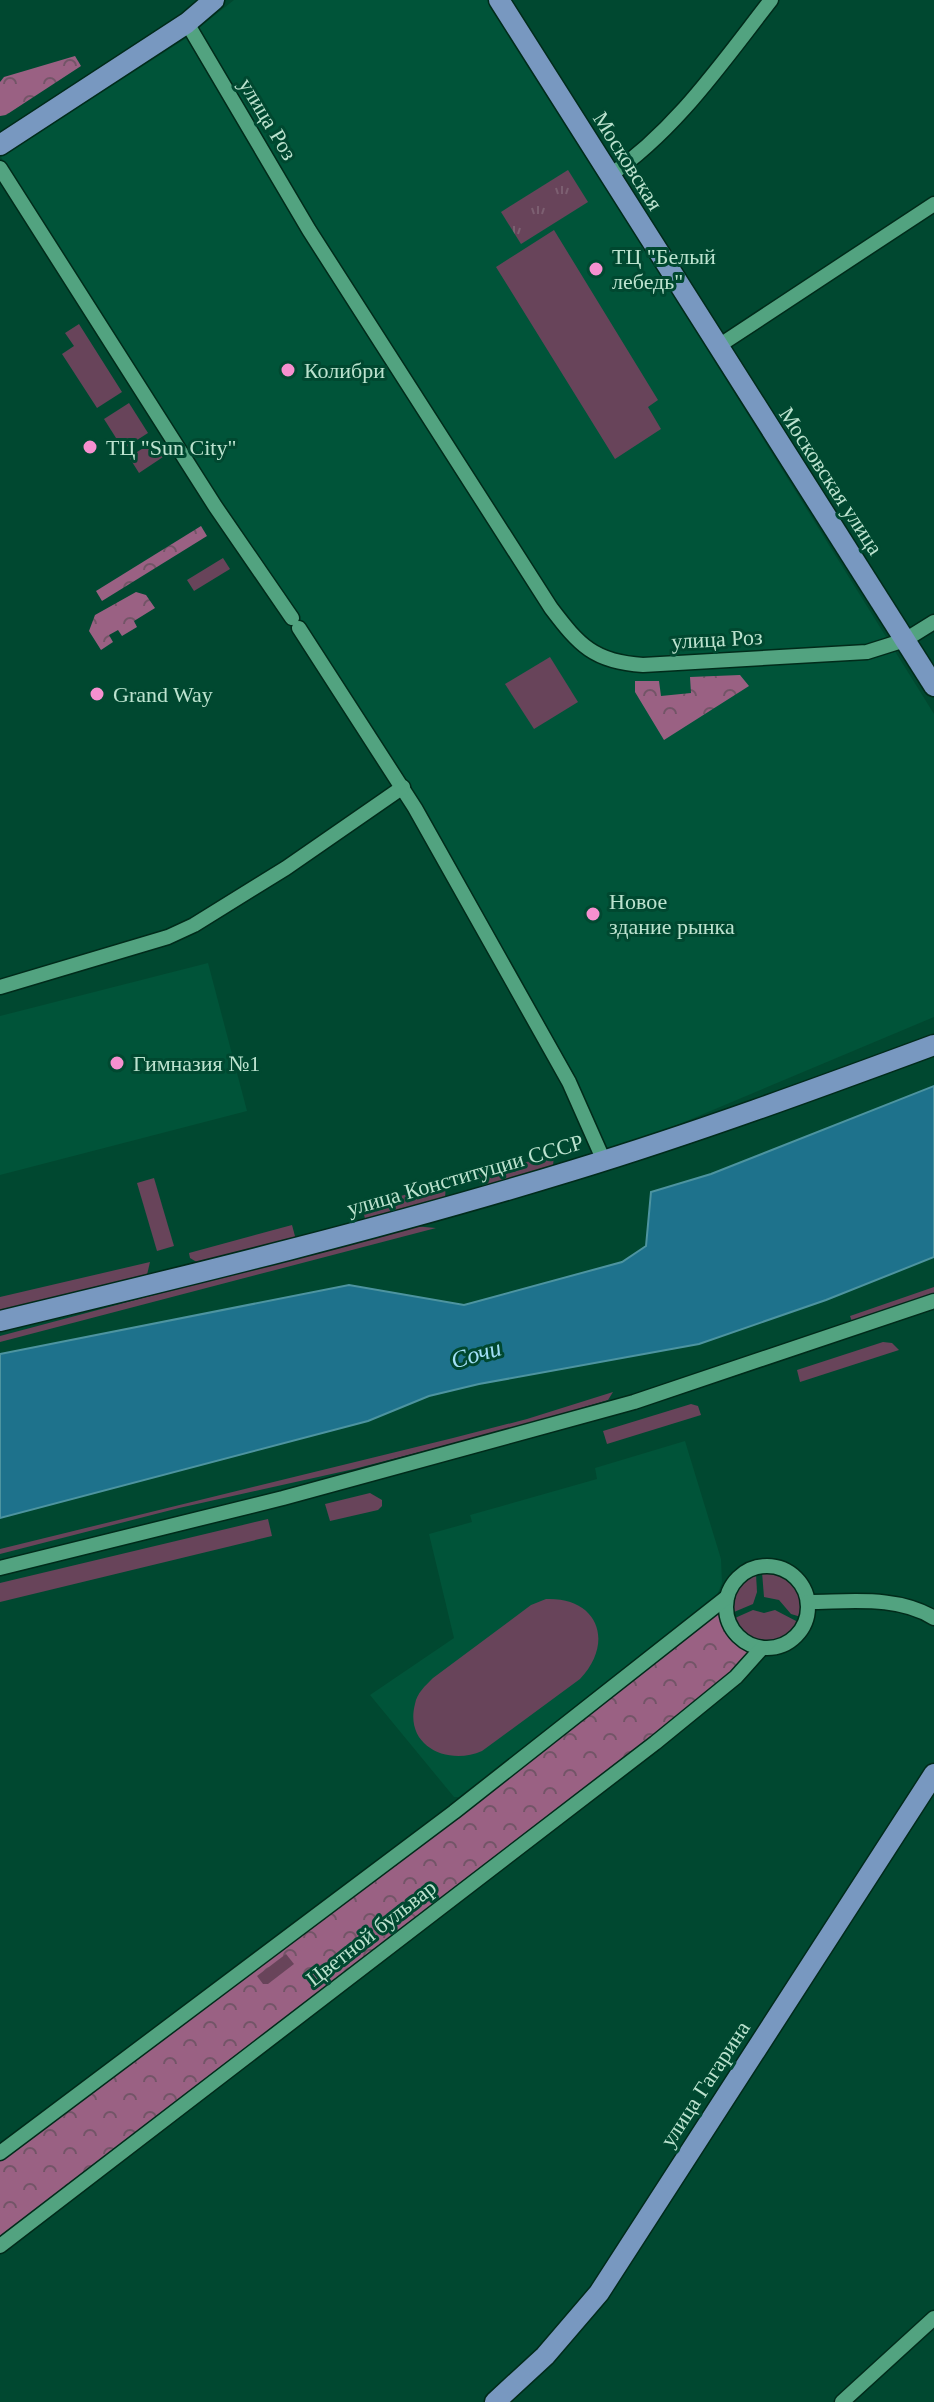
<svg xmlns="http://www.w3.org/2000/svg" width="934" height="2402" font-family="Georgia,serif">
<style>
.built{fill:#005439}
.green{fill:#68445a}
.forest{fill:url(#forest-crowns)}
.park{fill:url(#park-tufts)}
.water{fill:#1e728c;stroke:#4d94a0;stroke-width:2}
.lines{fill:none;stroke-linecap:round;stroke-linejoin:round}
.minor-casing{stroke:#002b1a;stroke-width:17}
.major-casing{stroke:#002b1a;stroke-width:23}
.minor{stroke:#52a380;stroke-width:14}
.major{stroke:#7898c0;stroke-width:20}
.poi-dot{fill:#f690cf;stroke:#004830;stroke-width:3}
.labels{text-anchor:middle;dominant-baseline:central;stroke-width:6;stroke-linejoin:round;paint-order:stroke}
.street-label{font-size:22px;fill:#bce3cf;stroke:#004830}
.poi-label{font-size:22px;fill:#bce3cf;stroke:#004830;text-anchor:start}
.water-label{font-size:24px;font-style:italic;fill:#a3e0f7;stroke:#004830}
</style>
<defs>
<pattern id="forest-crowns" width="20" height="18" patternUnits="userSpaceOnUse" patternTransform="scale(2)"><rect width="20" height="18" fill="#9a6183"/><path d="M2 6a3 3 0 1 1 6 0M12 15a3 3 0 1 1 6 0" fill="none" stroke="#735567"/></pattern>
<pattern id="park-tufts" width="24" height="20" patternUnits="userSpaceOnUse" patternTransform="scale(2)"><rect width="24" height="20" fill="#68445a"/><path d="M3 7l-1-3M5 7V3M7 7l1-3M15 17l-1-3M17 17v-4M19 17l1-3" fill="none" stroke="#7c5f71"/></pattern>
</defs>
<rect width="100%" height="100%" fill="#004830"/>
<g class="built">
<path d="M 234,0 L 490,0 L 934,714 L 934,1017 L 620,1149 L 606,1149 L 566,1061 L 483,914 L 333,671 L 134,371 L 1,157 L 185,39 Z"/>
<path d="M 208,963 L 247,1111 L 0,1175 L 0,1016 Z"/>
<path d="M 685,1441 L 721,1559 L 722,1583 L 717,1595 L 459,1797 L 454,1797 L 370,1695 L 454,1638 L 429,1534 L 472,1522 L 470,1515 L 597,1479 L 595,1468 Z"/>
</g>
<g class="green">
<path d="M 554,230 L 658,400 L 648,407 L 661,429 L 615,459 L 496,267 Z"/>
<path d="M 79,324 L 122,392 L 97,408 L 62,354 L 74,346 L 65,333 Z"/>
<path d="M 129,403 L 148,433 L 123,449 L 104,419 Z"/>
<path d="M 153,442 L 163,457 L 139,473 L 129,457 Z"/>
<path d="M 223,558 L 230,569 L 194,591 L 187,580 Z"/>
<path d="M 550,657 L 578,702 L 534,729 L 505,684 Z"/>
<path d="M 554,1155 L 553,1166 L 486,1187 L 476,1180 L 475,1175 Z"/>
<path d="M 154,1178 L 174,1246 L 157,1251 L 137,1183 Z"/>
<path d="M 446,1184 L 445,1198 L 366,1223 L 362,1206 Z"/>
<path d="M 292,1225 L 296,1240 L 200,1264 L 190,1258 L 189,1253 Z"/>
<path d="M 413,1226 L 436,1228 L 0,1342 L 0,1336 Z"/>
<path d="M 150,1262 L 146,1279 L 0,1315 L 0,1297 Z"/>
<path d="M 934,1287 L 934,1296 L 853,1324 L 850,1316 Z"/>
<path d="M 883,1342 L 892,1343 L 899,1350 L 800,1382 L 797,1370 Z"/>
<path d="M 613,1392 L 608,1400 L 528,1424 L 354,1469 L 179,1508 L 0,1554 L 0,1549 L 453,1438 L 527,1419 Z"/>
<path d="M 691,1404 L 698,1406 L 701,1415 L 607,1444 L 603,1431 Z"/>
<path d="M 370,1493 L 382,1500 L 382,1506 L 378,1510 L 330,1521 L 325,1504 Z"/>
<path d="M 268,1519 L 272,1536 L 0,1602 L 0,1583 Z"/>
<path d="M 762,1572 C 790,1572 804,1591 801,1617 L 791,1614 L 779,1600 L 764,1597 Z"/>
<path d="M 756,1574 L 757,1592 L 753,1604 L 734,1612 C 733,1595 740,1581 756,1574 Z"/>
<path d="M 546,1599 C 598,1597 615,1642 580,1679 L 482,1751 C 448,1766 404,1746 415,1704 C 417,1693 425,1686 433,1678 L 531,1605 Z"/>
<path d="M 753,1610 L 764,1613 L 775,1610 L 798,1622 C 783,1649 746,1647 735,1618 Z"/>
</g>
<g class="forest">
<path d="M 75,56 L 81,66 L 6,115 L 0,116 L 0,82 L 4,77 Z"/>
<path d="M 201,526 L 207,536 L 102,601 L 96,591 Z"/>
<path d="M 136,592 L 146,595 L 155,608 L 134,621 L 137,627 L 122,636 L 118,630 L 109,635 L 113,642 L 101,650 L 89,631 L 95,615 Z"/>
<path d="M 740,675 L 749,686 L 664,740 L 635,692 L 635,681 L 659,681 L 661,696 L 691,693 L 690,677 Z"/>
<path d="M 727,1597 C 725,1624 737,1640 762,1648 L 753,1659 L 0,2246 L 0,2153 Z"/>
</g>
<g class="park">
<path d="M 568,170 L 588,202 L 521,244 L 501,212 Z"/>
<path d="M 286,1954 L 294,1964 L 268,1984 L 263,1984 L 257,1976 Z"/>
</g>
<path class="water" d="M 934,1086 L 934,1257 L 826,1300 L 699,1344 L 479,1384 L 429,1396 L 368,1421 L 0,1518 L 0,1354 L 349,1285 L 464,1305 L 622,1262 L 646,1246 L 651,1192 L 711,1174 Z"/>
<g class="lines">
<g class="minor-casing">
<g id="minor">
<path d="M 187,23 L 309,230 L 551,608 C 579,645 594,662 643,665 L 867,652 L 905,640 L 934,622"/>
<path d="M 0,168 L 215,506 L 292,618"/>
<path d="M 609,176 C 676,130 721,64 771,0"/>
<path d="M 717,347 L 934,204"/>
<path d="M 299,628 L 415,808 L 569,1082 L 604,1161"/>
<path d="M 0,987 L 168,937 L 194,925 L 286,868 L 403,787"/>
<circle cx="767" cy="1607" r="41"/>
<path d="M 0,1568 L 283,1498 L 634,1402 L 934,1301"/>
<path d="M 808,1602 C 850,1602 897,1595 934,1618"/>
<path d="M 0,2153 L 454,1812 L 727,1597"/>
<path d="M 0,2246 L 655,1743 L 736,1677 L 762,1648"/>
<path d="M 842,2402 L 934,2318"/>
</g>
</g>
<g class="major-casing">
<g id="major">
<path d="M 499,0 L 934,686"/>
<path d="M 0,145 L 187,23 L 214,0"/>
<path d="M 0,1321 C 192,1275 385,1228 574,1170 C 695,1133 815,1089 934,1045"/>
<path d="M 495,2402 L 545,2356 L 599,2293 L 934,1774"/>
</g>
</g>
<use href="#minor" class="minor"/>
<use href="#major" class="major"/>
</g>
<g class="poi-dot">
<circle cx="596" cy="269" r="8"/>
<circle cx="288" cy="370" r="8"/>
<circle cx="90" cy="447" r="8"/>
<circle cx="97" cy="694" r="8"/>
<circle cx="593" cy="914" r="8"/>
<circle cx="117" cy="1063" r="8"/>
</g>
<g class="labels">
<g class="street-label">
<text transform="translate(268 119) rotate(59)">улица Роз</text>
<text transform="translate(628 161) rotate(58)">Московская</text>
<text transform="translate(831 481) rotate(57)">Московская улица</text>
<text transform="translate(717 639) rotate(-3)">улица Роз</text>
<text transform="translate(465 1175) rotate(-16)">улица Конституции СССР</text>
<text transform="translate(371 1933) rotate(-38)">Цветной бульвар</text>
<text transform="translate(705 2084) rotate(-57)">улица Гагарина</text>
</g>
<g class="poi-label">
<text x="612" y="256">ТЦ "Белый<tspan x="612" dy="25">лебедь"</tspan></text>
<text x="304" y="370">Колибри</text>
<text x="106" y="447">ТЦ "Sun City"</text>
<text x="113" y="694">Grand Way</text>
<text x="609" y="901">Новое<tspan x="609" dy="25">здание рынка</tspan></text>
<text x="133" y="1063">Гимназия №1</text>
</g>
<g class="water-label">
<text transform="translate(476 1354) rotate(-16)">Сочи</text>
</g>
</g>
</svg>
